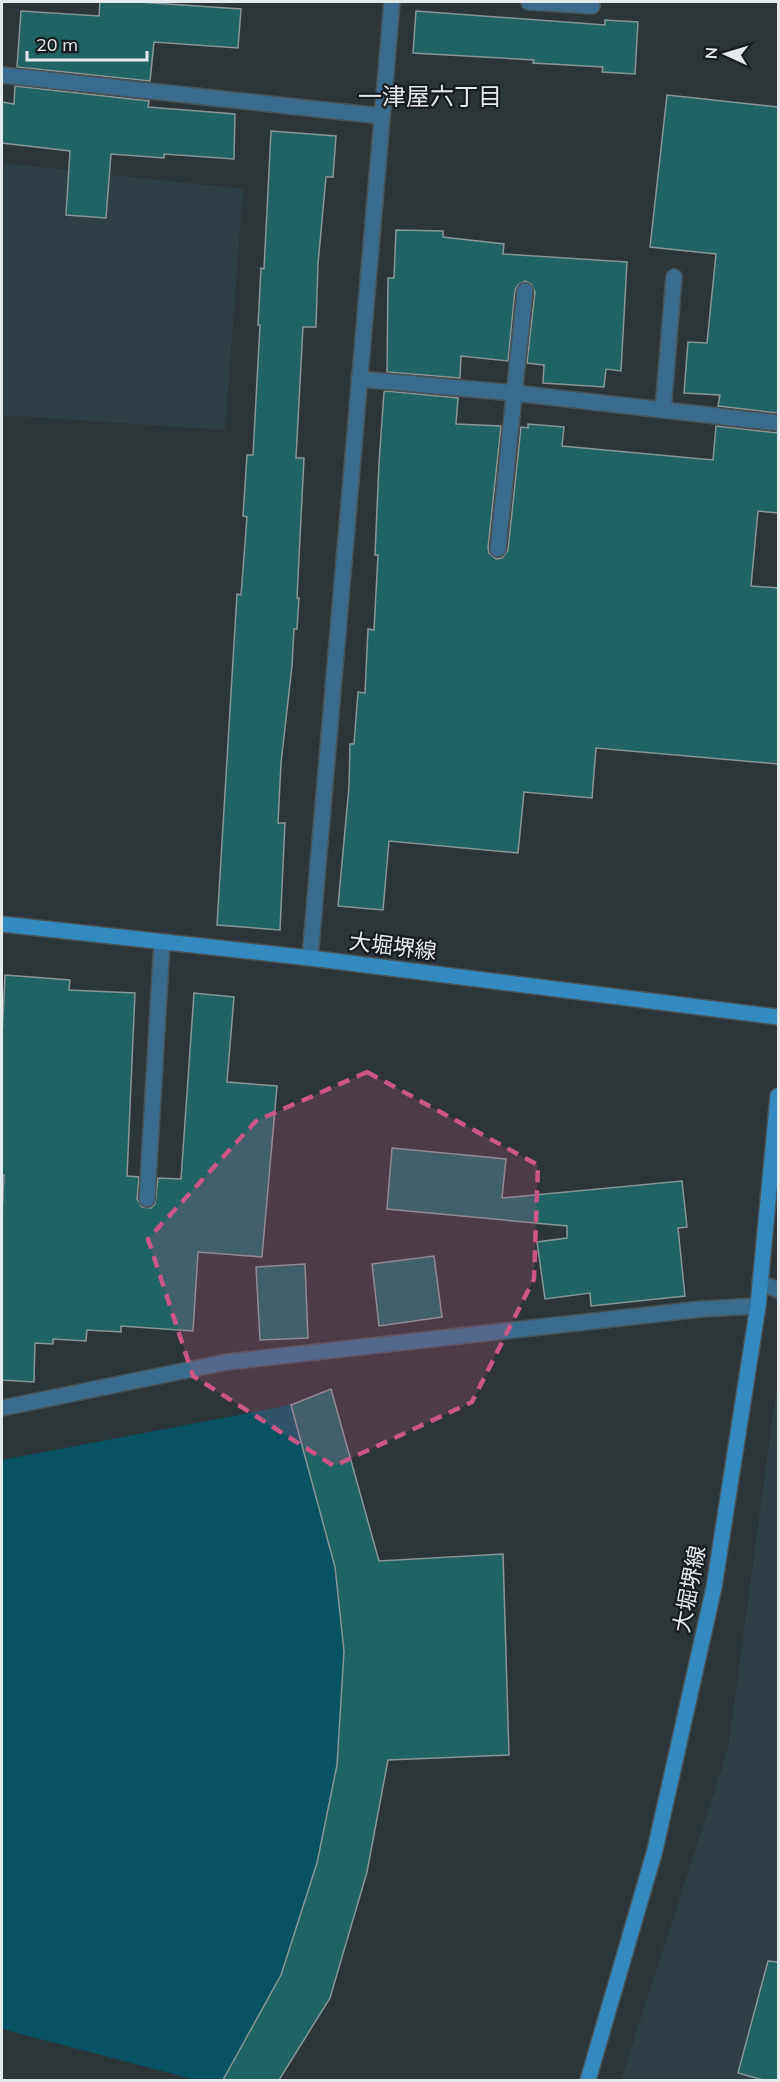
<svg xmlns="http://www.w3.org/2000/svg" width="780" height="2082" font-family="Mulish,'Noto Sans JP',sans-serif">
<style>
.built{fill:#2e4045}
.green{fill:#075363}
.building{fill:#1f6362;stroke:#899695;stroke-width:1.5}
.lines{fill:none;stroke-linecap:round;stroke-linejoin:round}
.lane-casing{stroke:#495356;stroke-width:18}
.street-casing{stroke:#495356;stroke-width:18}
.secondary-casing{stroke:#495356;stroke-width:18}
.lane{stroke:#396c8e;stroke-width:15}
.street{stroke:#396c8e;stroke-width:15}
.secondary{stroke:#328ac0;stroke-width:15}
.marked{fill:#cc5786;fill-opacity:0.2;stroke:#cc5786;stroke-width:4.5;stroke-dasharray:12 8;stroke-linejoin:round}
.labels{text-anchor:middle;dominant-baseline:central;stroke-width:4.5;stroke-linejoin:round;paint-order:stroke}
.street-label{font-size:22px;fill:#e4eaec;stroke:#181c1e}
.neighbourhood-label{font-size:24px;fill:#e4eaec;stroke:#181c1e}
</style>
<rect width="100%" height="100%" fill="#2c3639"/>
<g class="built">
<path d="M 2,163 L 243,189 L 225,430 L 2,415 Z"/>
<path d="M 778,1378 L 778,2080 L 621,2080 L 728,1749 Z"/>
</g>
<path class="green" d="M 291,1405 L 335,1567 L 344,1651 L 337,1765 L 317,1863 L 281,1975 L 223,2080 L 196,2080 L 2,2029 L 2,1460 Z"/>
<g class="building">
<path d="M 100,2 L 139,2 L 241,9 L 238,48 L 154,42 L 150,81 L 17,67 L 21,11 L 99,16 Z"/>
<path d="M 416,11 L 605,25 L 605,20 L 638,22 L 635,74 L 602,72 L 603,67 L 533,63 L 534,60 L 413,53 Z"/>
<path d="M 15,86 L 149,101 L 148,107 L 235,114 L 234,159 L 164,154 L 164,158 L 111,154 L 106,218 L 66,215 L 70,151 L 2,143 L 2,102 L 14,104 Z"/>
<path d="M 667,95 L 778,107 L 778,413 L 718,406 L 720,395 L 684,393 L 688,342 L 707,343 L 716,254 L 650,247 Z"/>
<path d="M 271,131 L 336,136 L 333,177 L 326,177 L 318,264 L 316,327 L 303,327 L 296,458 L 304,458 L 297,598 L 299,598 L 297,629 L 294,629 L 292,666 L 281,763 L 278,823 L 285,823 L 280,930 L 217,925 L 237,594 L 241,595 L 247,517 L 243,516 L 247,455 L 253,455 L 260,325 L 258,325 L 261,268 L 264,269 Z"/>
<path d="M 396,230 L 443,231 L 443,237 L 504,244 L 503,254 L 627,262 L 621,371 L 606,369 L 604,387 L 543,383 L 544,365 L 527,363 L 535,292 L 531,284 L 525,281 L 518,285 L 515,290 L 508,361 L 461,356 L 460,378 L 387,372 L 388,278 L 394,278 Z"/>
<path d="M 386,391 L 458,398 L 456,424 L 501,426 L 488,548 L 489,553 L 496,559 L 502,558 L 508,550 L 521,427 L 528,428 L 528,424 L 564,427 L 562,446 L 713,460 L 716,426 L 778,433 L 778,513 L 758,511 L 751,586 L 778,588 L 778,764 L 596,748 L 592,798 L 524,792 L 518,853 L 389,841 L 383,910 L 338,906 L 349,787 L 350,744 L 354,744 L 358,692 L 365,693 L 368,629 L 374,630 L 378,555 L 375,555 L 379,463 L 384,392 Z"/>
<path d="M 5,975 L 70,980 L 69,990 L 135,993 L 127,1176 L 139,1177 L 137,1199 L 142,1207 L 151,1208 L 155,1204 L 158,1178 L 181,1179 L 194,993 L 234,997 L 227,1082 L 277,1086 L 262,1257 L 198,1252 L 193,1331 L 121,1326 L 121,1332 L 87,1330 L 86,1341 L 53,1339 L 53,1344 L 35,1343 L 34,1382 L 2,1380 L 2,1220 L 4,1175 L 2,1175 L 2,1037 Z"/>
<path d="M 392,1148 L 506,1159 L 502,1198 L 682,1181 L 687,1227 L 678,1228 L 685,1296 L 591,1306 L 590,1293 L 545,1299 L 537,1242 L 567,1238 L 567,1226 L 387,1209 Z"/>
<path d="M 434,1256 L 442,1317 L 379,1326 L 372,1264 Z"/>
<path d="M 305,1264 L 308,1338 L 260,1340 L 256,1267 Z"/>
<path d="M 331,1389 L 379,1561 L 503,1554 L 509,1755 L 388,1760 L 367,1872 L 330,1998 L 279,2080 L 223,2080 L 281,1975 L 317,1863 L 337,1765 L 344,1651 L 335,1567 L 291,1405 Z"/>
<path d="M 768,1961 L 778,1962 L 778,2080 L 763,2080 L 738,2073 Z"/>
</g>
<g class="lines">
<g class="lane-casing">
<g id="lane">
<path d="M 529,2 L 592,6"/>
<path d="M 2,75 L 381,116"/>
<path d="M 760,1283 L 778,1290"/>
</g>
</g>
<g class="street-casing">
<g id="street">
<path d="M 359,379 L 514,393 L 778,423"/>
<path d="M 663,410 L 674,277"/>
<path d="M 498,549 L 525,291"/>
<path d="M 310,958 L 392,2"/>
<path d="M 147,1199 L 162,942"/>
<path d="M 2,1408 L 227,1362 L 702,1309 L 758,1306"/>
</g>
</g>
<g class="secondary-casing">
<g id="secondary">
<path d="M 2,924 L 310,958 L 778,1017"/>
<path d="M 588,2080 L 655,1850 L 714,1587 L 758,1306 L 778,1096"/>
</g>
</g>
<use href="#lane" class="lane"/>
<use href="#street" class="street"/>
<use href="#secondary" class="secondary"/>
</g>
<path class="marked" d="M 367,1072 L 538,1165 L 534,1279 L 472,1402 L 334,1466 L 193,1376 L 148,1239 L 256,1121 Z"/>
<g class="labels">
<g class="street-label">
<text transform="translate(393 946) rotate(7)">大堀堺線</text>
<text transform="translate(689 1589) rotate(-79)">大堀堺線</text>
</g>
<g class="neighbourhood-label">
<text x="430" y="96">一津屋六丁目</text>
</g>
</g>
<rect width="780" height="2082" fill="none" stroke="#e4eaec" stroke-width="6"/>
<g transform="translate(726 54) rotate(274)" stroke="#181c1e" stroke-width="4.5" paint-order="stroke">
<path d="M0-4.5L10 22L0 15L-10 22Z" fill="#e4eaec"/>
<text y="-9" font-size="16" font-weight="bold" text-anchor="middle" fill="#e4eaec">N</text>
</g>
<path d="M27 51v9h120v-9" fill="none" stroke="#e4eaec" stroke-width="3"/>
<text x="36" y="51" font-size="18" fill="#e4eaec" stroke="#181c1e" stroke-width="4.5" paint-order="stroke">20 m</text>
</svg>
